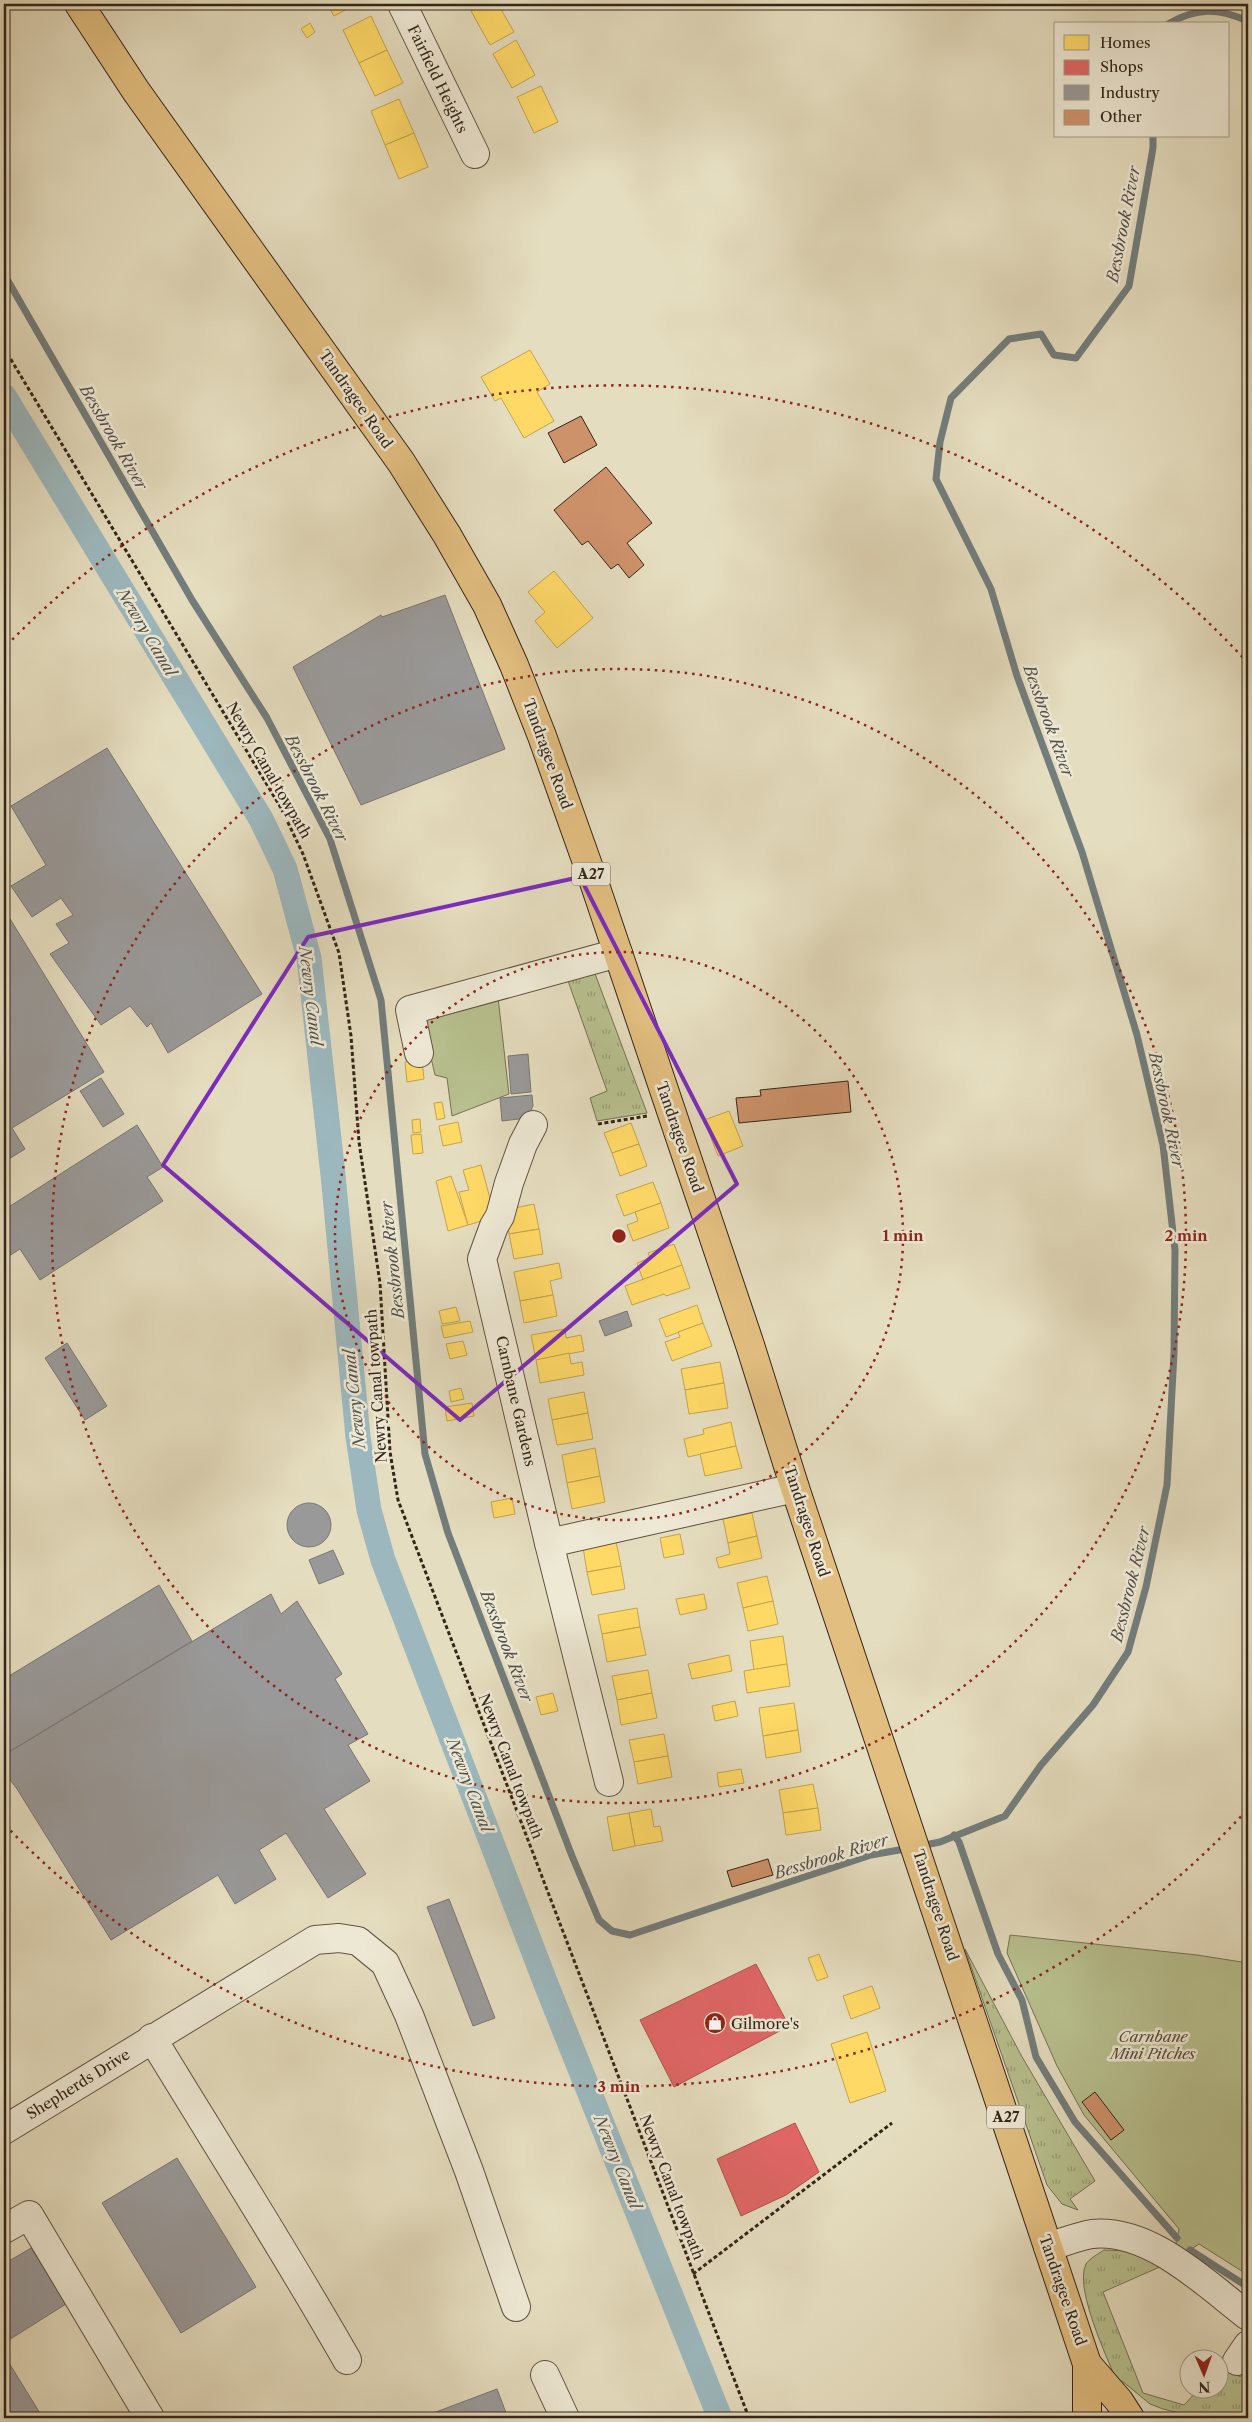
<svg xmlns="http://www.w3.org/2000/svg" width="1252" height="2422" font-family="'Libre Caslon Text',serif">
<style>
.grass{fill:url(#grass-tufts);stroke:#767254}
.park{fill:#b8c08f;stroke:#767254}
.homes{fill:#ffd966;stroke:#c2a34f}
.shops{fill:#e06666;stroke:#ac524f}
.industry{fill:#999;stroke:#7b7673}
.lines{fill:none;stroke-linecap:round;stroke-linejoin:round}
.stream{stroke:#727d7c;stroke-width:7}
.canal{stroke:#9cb8be;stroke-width:25}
.building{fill:#ce926b;stroke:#342519}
.minor-casing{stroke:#605342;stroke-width:30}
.highway-casing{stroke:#342519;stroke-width:30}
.path{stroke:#342519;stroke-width:3;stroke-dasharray:4 2.5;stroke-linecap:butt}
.minor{stroke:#eee9d5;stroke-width:28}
.highway{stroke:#e2be80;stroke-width:28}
.marked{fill:none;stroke:#7b2cbf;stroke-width:4;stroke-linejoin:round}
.ring{fill:none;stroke:#8f2418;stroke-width:2.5;stroke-dasharray:2.5 5}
.labels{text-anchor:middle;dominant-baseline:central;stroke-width:5;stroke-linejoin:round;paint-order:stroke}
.shield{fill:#eee9d5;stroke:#6c6051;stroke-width:1}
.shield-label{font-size:14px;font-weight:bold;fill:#342519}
.street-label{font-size:15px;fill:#342519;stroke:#eee9d5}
.poi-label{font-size:15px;fill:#342519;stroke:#eee9d5;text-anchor:start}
.park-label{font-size:15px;font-style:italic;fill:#554c36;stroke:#eee9d5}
.water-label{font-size:16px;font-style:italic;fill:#53514b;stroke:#eee9d5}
.centre{fill:#8f2418;stroke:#eee9d5;stroke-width:2.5}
.ring-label{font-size:15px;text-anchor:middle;font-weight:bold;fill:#8f2418;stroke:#eee9d5;stroke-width:5;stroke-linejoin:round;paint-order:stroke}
</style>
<defs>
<pattern id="grass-tufts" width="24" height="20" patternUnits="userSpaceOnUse" patternTransform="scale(1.25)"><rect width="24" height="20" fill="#b8c08f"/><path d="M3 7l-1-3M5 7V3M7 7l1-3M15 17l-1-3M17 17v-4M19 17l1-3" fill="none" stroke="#969c74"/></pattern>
</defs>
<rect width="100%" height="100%" fill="#e5ddbf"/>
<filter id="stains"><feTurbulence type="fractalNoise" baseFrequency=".004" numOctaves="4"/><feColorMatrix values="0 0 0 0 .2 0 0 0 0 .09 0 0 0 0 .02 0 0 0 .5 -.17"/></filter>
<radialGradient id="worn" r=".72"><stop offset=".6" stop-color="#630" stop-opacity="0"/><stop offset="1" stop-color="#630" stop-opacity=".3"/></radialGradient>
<g class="grass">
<path d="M 594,971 L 647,1113 L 597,1121 L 590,1098 L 607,1091 L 567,978 Z"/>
<path d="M 965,1949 L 1021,2055 L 1095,2181 L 1070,2199 L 1078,2210 L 1062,2204 L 1047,2185 Z"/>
<path d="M 1104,2250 L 1131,2251 L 1162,2266 L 1103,2292 L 1143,2393 L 1184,2405 L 1198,2390 L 1220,2390 L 1220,2364 L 1240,2377 L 1248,2366 L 1248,2418 L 1200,2418 L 1163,2409 L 1150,2404 L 1122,2381 L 1117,2382 C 1107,2357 1074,2288 1086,2264 C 1089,2259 1098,2254 1104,2250 Z"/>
</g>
<g class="park">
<path d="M 498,997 L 509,1094 L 452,1116 L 447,1078 L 435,1075 L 423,1023 L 434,1011 Z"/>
<path d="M 1010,1935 L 1197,1955 L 1248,1963 L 1248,2275 L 1199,2244 L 1185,2253 L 1176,2243 L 1179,2229 L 1084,2115 L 1057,2066 L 1007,1953 Z"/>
</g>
<g class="homes">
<path d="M 327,4 L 356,4 L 334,16 Z"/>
<path d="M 484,4 L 498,4 L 514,32 L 490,45 L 471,11 Z"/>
<path d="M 371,16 L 387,50 L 359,63 L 343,30 Z"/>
<path d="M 310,23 L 315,32 L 307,38 L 301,29 Z"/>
<path d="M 516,40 L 535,75 L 512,88 L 493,54 Z"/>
<path d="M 387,50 L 403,83 L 375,96 L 359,63 Z"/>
<path d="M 541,86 L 558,122 L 534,133 L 517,97 Z"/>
<path d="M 399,99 L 414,133 L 385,145 L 371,111 Z"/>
<path d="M 414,133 L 428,167 L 399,179 L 385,145 Z"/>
<path d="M 530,350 L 550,384 L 537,392 L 554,421 L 524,438 L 501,398 L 495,401 L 481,377 Z"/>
<path d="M 554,571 L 593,618 L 557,648 L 535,621 L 545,612 L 528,592 Z"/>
<path d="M 422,1060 L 424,1079 L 407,1082 L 405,1062 Z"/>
<path d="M 442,1102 L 445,1118 L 437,1120 L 434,1103 Z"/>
<path d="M 729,1111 L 743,1146 L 718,1156 L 704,1120 Z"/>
<path d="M 420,1119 L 421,1132 L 413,1133 L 412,1120 Z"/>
<path d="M 458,1122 L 462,1142 L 443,1146 L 439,1126 Z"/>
<path d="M 631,1123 L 639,1144 L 612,1153 L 604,1133 Z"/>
<path d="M 421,1134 L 423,1153 L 413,1154 L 411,1135 Z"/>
<path d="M 639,1144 L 647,1166 L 620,1176 L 612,1153 Z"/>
<path d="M 481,1165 L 495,1217 L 468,1225 L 459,1192 L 469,1190 L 463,1170 Z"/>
<path d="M 451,1176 L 468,1225 L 448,1231 L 436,1181 Z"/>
<path d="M 653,1182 L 661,1203 L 624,1216 L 616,1195 Z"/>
<path d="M 661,1203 L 669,1228 L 633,1241 L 627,1225 L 638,1221 L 635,1212 Z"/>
<path d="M 534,1204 L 539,1229 L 509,1234 L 505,1210 Z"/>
<path d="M 539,1229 L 543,1254 L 514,1259 L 509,1234 Z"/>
<path d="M 674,1244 L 682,1265 L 643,1280 L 637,1263 L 650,1258 L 648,1253 Z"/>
<path d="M 559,1263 L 562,1278 L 550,1281 L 553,1295 L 520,1301 L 514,1272 Z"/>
<path d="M 682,1265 L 690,1288 L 666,1296 L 664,1294 L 632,1305 L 625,1286 Z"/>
<path d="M 553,1295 L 557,1316 L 524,1323 L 520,1301 Z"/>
<path d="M 697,1305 L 703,1323 L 666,1337 L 659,1319 Z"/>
<path d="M 456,1307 L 460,1321 L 442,1324 L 439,1311 Z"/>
<path d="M 470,1321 L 473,1332 L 444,1338 L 441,1326 Z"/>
<path d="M 703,1323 L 712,1346 L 672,1361 L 665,1342 L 680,1337 L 678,1332 Z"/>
<path d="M 565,1329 L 566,1338 L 581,1335 L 584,1351 L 536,1360 L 531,1335 Z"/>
<path d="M 463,1341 L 467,1355 L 450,1359 L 446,1344 Z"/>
<path d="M 569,1353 L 571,1364 L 582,1362 L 584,1375 L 540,1383 L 536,1360 Z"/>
<path d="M 720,1362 L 724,1383 L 685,1390 L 681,1369 Z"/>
<path d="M 724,1383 L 728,1408 L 689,1414 L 685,1390 Z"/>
<path d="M 461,1388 L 464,1399 L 451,1402 L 449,1391 Z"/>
<path d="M 584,1392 L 588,1413 L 552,1420 L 548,1399 Z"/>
<path d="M 472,1403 L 474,1416 L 447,1421 L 445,1407 Z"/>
<path d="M 588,1413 L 593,1439 L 557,1445 L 552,1420 Z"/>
<path d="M 731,1422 L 736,1446 L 688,1457 L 684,1439 L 704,1434 L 703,1429 Z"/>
<path d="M 736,1446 L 742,1468 L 705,1476 L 700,1454 Z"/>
<path d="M 595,1448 L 600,1476 L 567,1483 L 562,1455 Z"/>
<path d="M 600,1476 L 605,1502 L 572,1509 L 567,1483 Z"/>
<path d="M 512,1498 L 515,1514 L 494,1518 L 491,1502 Z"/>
<path d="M 752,1513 L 757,1536 L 728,1543 L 723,1519 Z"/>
<path d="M 680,1534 L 684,1554 L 664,1558 L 660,1538 Z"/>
<path d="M 757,1536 L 762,1558 L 719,1568 L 716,1558 L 730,1554 L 728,1543 Z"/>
<path d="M 616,1541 L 621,1566 L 587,1572 L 583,1547 Z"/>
<path d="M 621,1566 L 625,1589 L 592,1595 L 587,1572 Z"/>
<path d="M 767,1576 L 773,1601 L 743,1608 L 737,1583 Z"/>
<path d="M 704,1594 L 707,1609 L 680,1615 L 676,1599 Z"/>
<path d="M 773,1601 L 778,1624 L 748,1631 L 743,1608 Z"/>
<path d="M 637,1608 L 640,1627 L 602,1634 L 598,1615 Z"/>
<path d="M 640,1627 L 646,1655 L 607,1662 L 602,1634 Z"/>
<path d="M 783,1636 L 787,1664 L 754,1670 L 750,1641 Z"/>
<path d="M 729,1655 L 732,1671 L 692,1679 L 688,1664 Z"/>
<path d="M 787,1664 L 790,1686 L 747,1693 L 744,1671 Z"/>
<path d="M 648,1670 L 652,1693 L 617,1700 L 612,1676 Z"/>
<path d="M 553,1693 L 558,1711 L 541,1715 L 536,1697 Z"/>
<path d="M 652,1693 L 657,1718 L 621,1725 L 617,1700 Z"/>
<path d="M 735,1701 L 738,1716 L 715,1721 L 712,1706 Z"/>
<path d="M 794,1703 L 798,1730 L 763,1736 L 759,1708 Z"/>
<path d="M 798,1730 L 801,1752 L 766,1758 L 763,1736 Z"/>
<path d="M 664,1734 L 668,1756 L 634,1762 L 629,1740 Z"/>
<path d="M 668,1756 L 672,1777 L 638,1784 L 634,1762 Z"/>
<path d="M 741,1769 L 744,1783 L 719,1787 L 717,1773 Z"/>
<path d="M 813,1784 L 818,1808 L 783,1813 L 779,1790 Z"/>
<path d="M 818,1808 L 821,1830 L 786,1835 L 783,1813 Z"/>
<path d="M 651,1809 L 654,1827 L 660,1826 L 663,1841 L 635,1846 L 629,1813 Z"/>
<path d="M 629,1813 L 635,1846 L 613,1851 L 607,1817 Z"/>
<path d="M 819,1954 L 828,1977 L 817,1981 L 808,1958 Z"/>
<path d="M 872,1986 L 880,2008 L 851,2019 L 843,1996 Z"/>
<path d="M 867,2032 L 886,2091 L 850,2103 L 831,2044 Z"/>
</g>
<g class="shops">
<path d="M 756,1964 L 789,2026 L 674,2087 L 640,2020 Z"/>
<path d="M 795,2123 L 819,2172 L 786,2195 L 741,2216 L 717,2159 Z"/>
</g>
<g class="industry">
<path d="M 445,595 L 505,749 L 361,805 L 293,667 L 381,615 L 382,617 Z"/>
<path d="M 107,748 L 262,994 L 168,1053 L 151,1023 L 147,1027 L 130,1006 L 101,1025 L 50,954 L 69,943 L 56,924 L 73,915 L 61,898 L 32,917 L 11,886 L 46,865 L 11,806 Z"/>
<path d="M 4,909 L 104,1072 L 12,1128 L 25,1149 L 4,1162 Z"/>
<path d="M 528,1054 L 531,1092 L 511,1094 L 508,1056 Z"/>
<path d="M 101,1078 L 124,1114 L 103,1127 L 80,1091 Z"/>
<path d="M 532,1095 L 533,1106 L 527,1118 L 502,1121 L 500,1098 Z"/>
<path d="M 137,1125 L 163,1167 L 147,1177 L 163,1201 L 40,1280 L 20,1249 L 9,1256 L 4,1248 L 4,1233 L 10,1229 L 4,1219 L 4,1210 Z"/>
<path d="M 627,1311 L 632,1326 L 605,1336 L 599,1321 Z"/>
<path d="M 67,1343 L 107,1406 L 85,1420 L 45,1358 Z"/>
<circle cx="309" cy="1525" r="22"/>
<path d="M 333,1550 L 344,1574 L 319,1584 L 309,1560 Z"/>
<path d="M 159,1585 L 192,1641 L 4,1755 L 4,1679 Z"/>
<path d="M 271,1594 L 281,1614 L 297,1601 L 342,1674 L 335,1679 L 368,1734 L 348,1745 L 370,1781 L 324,1809 L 366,1874 L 328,1898 L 286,1833 L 259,1850 L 276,1879 L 235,1904 L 218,1875 L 111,1940 L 17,1789 L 4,1772 L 4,1755 Z"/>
<path d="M 449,1899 L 495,2018 L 473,2026 L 427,1907 Z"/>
<path d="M 177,2158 L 256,2287 L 181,2333 L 102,2203 Z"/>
<path d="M 31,2248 L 66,2304 L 4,2343 L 4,2264 Z"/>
<path d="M 9,2363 L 43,2418 L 4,2418 L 4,2366 Z"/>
<path d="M 497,2389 L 508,2418 L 420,2418 Z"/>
</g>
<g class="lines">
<g class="stream">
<path d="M 1168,24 C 1197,7 1218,8 1248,21"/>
<path d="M 4,274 L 192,600 L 267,718 L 330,839 L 381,1000 L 425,1454 L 448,1533 L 572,1856 L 599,1920 L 612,1931 L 630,1935 L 871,1855 L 910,1848"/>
<path d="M 954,1835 L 959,1842 L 998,1954 L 1022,2000 L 1036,2057 L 1075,2122 L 1177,2238"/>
<path d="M 920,1846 L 940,1842 L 1005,1816 L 1041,1765 L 1093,1705 L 1128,1652 L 1146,1587 L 1167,1485 L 1174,1353 L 1175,1250 L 1163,1145 L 1137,1035 L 1082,852 L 1017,676 L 991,589 L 936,479 L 940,442 L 951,398 L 1009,339 L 1041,334 L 1054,355 L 1076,358 L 1129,286 L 1153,148 L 1153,136"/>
<path d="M 1190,2250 L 1248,2287"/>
</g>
<path class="canal" d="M 4,396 L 261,819 L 285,869 L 309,958 L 333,1175 L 358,1437 L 369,1510 L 383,1560 L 546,1984 L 720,2418"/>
</g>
<g class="building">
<path d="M 581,416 L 597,445 L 564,463 L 548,433 Z"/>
<path d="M 606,467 L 652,523 L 627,543 L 644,565 L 629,578 L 618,564 L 611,569 L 588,541 L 582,545 L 554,510 Z"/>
<path d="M 848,1081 L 851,1112 L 739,1123 L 736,1098 L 761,1096 L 760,1090 Z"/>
<path d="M 768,1859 L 773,1875 L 732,1887 L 727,1871 Z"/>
<path d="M 1095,2092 L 1124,2130 L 1111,2140 L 1082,2102 Z"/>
</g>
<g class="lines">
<g class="minor-casing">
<g id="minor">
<path d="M 402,4 L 475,154"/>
<path d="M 419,1053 L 410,1010 L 618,953"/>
<path d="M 533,1125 L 523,1144 L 509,1183 L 500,1216 L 494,1226 L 482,1259 L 549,1543 L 609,1782"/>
<path d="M 549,1543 L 795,1488"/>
<path d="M 152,2038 C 217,2145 285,2251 347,2360"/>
<path d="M 4,2130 L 315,1940 L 339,1938 L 358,1941 L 385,1963 L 409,2015 L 469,2171 L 516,2307"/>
<path d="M 4,2223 L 6,2228 L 29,2215 L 150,2418"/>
<path d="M 1048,2247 C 1062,2243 1078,2236 1092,2234 C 1150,2228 1206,2284 1248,2316"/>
<path d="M 1237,2361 L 1248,2345"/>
<path d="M 545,2375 L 565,2418"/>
</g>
</g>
<g class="highway-casing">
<g id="highway">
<path d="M 79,4 L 136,91 L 401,462 L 447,535 L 487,605 L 514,665 L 542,736 L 595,885 L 750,1345 L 795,1488 L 1087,2364 L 1087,2418"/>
<path d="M 1087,2364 L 1119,2401 L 1130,2418"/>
</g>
</g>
<g class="path">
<path d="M 4,348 L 281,808 L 303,854 L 339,953 L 351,1036 L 359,1142 L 380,1283 L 390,1452 L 398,1500 L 749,2418"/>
<path d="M 598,1124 L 647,1116"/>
<path d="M 693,2274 L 892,2123"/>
</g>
<use href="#minor" class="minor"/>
<use href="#highway" class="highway"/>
</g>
<path class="marked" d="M 580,877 L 737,1184 L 460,1420 L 163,1165 L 308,937 Z"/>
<g class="ring">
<circle cx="619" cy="1236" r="284"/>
<circle cx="619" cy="1236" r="567"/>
<path d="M1246 1811A851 851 0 0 1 7 1827M7 645A851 851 0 0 1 1246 661"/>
</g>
<defs>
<g id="shop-disc" transform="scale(1.125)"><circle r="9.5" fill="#8f2418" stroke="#eee9d5"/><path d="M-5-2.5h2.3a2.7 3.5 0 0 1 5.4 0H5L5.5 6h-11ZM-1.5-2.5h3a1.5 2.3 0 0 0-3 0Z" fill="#fff"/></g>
</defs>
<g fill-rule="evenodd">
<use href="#shop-disc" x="715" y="2023"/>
</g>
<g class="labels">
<g class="shield">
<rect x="572" y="862.5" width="38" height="23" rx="4"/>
<rect x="987" y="2105.5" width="38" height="23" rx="4"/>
</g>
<g class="shield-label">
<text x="591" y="874">A27</text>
<text x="1006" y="2117">A27</text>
</g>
<g class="street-label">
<text transform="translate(438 79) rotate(64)">Fairfield Heights</text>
<text transform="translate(356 399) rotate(55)">Tandragee Road</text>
<text transform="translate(548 754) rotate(70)">Tandragee Road</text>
<text transform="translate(269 770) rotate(60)">Newry Canal towpath</text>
<text transform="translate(680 1137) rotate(71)">Tandragee Road</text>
<text transform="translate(376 1386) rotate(-94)">Newry Canal towpath</text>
<text transform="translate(516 1401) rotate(77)">Carnbane Gardens</text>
<text transform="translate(807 1521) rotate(72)">Tandragee Road</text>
<text transform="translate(511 1766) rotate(69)">Newry Canal towpath</text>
<text transform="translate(936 1905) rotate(72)">Tandragee Road</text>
<text transform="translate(78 2084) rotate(-32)">Shepherds Drive</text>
<text transform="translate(672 2187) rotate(69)">Newry Canal towpath</text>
<text transform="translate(1063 2290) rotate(71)">Tandragee Road</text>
</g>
<g class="poi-label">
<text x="731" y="2023">Gilmore's</text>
</g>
<g class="park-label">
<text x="1153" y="2036">Carnbane<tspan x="1153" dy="17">Mini Pitches</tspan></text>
</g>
<g class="water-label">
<text transform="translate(1123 224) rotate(-79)">Bessbrook River</text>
<text transform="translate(114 437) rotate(60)">Bessbrook River</text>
<text transform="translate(147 632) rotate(59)">Newry Canal</text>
<text transform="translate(1049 721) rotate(70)">Bessbrook River</text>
<text transform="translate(317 788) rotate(63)">Bessbrook River</text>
<text transform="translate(311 996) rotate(83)">Newry Canal</text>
<text transform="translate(1167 1110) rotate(78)">Bessbrook River</text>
<text transform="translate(392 1260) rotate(-96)">Bessbrook River</text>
<text transform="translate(354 1399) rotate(-96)">Newry Canal</text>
<text transform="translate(1130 1584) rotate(-76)">Bessbrook River</text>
<text transform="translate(507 1646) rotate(69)">Bessbrook River</text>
<text transform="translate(470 1785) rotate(69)">Newry Canal</text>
<text transform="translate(831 1856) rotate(-17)">Bessbrook River</text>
<text transform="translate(618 2162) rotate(68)">Newry Canal</text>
</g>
</g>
<circle cx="619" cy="1236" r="8" class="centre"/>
<g class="ring-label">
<text x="903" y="1241">1 min</text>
<text x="1186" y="1241">2 min</text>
<text x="619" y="2092">3 min</text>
</g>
<rect width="1252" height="2422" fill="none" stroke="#e5ddbf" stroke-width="20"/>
<rect x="5" y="5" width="1242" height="2412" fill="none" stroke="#342519" stroke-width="2.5"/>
<rect x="10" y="10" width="1232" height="2402" fill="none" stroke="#342519"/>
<rect x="1054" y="22" width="175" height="115" fill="#eee9d5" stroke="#a49b8a"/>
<rect x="1064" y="35" width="25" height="15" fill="#ffd966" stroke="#a49b8a"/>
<text x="1100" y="48" font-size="15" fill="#342519">Homes</text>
<rect x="1064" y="60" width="25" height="15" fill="#e06666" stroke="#a49b8a"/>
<text x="1100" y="72" font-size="15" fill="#342519">Shops</text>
<rect x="1064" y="85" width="25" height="15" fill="#999999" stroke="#a49b8a"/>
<text x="1100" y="98" font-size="15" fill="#342519">Industry</text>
<rect x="1064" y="110" width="25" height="15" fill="#ce926b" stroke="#a49b8a"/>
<text x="1100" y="122" font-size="15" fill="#342519">Other</text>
<g transform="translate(1204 2374) rotate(178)"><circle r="24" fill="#eee9d5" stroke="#a49b8a"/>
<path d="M0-4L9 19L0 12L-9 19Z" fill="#8f2418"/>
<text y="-8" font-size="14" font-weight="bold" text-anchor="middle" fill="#342519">N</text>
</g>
<rect width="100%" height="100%" filter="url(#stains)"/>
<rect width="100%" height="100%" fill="url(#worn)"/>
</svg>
